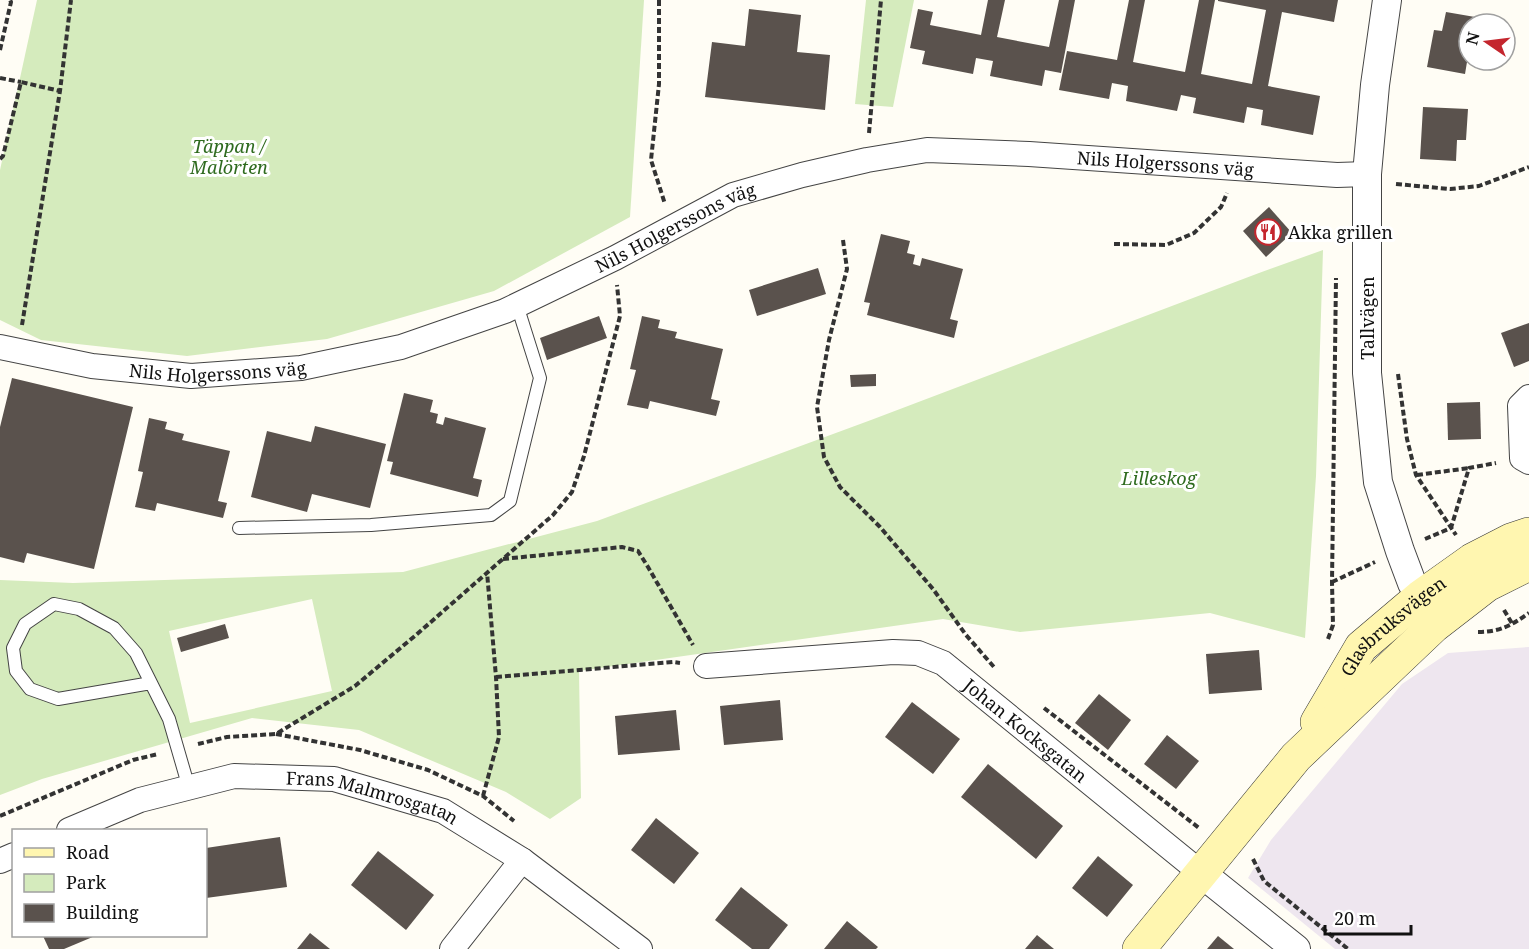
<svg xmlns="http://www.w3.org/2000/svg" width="1529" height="949" font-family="'Noto Serif',serif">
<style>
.industrial{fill:#eee6ef}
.green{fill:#d5ebbd;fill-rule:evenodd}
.building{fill:#5a524d}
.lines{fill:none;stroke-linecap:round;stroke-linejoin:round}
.service-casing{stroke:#444;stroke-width:14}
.minor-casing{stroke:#444;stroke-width:26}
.tertiary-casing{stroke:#444;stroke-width:30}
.secondary-casing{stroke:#333;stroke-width:34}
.path{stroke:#333;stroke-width:4;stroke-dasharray:6 3;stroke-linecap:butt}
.service{stroke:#fff;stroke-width:12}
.minor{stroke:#fff;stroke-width:24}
.tertiary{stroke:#fff;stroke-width:28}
.secondary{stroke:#fff6b0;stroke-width:33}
.labels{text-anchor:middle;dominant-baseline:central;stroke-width:6;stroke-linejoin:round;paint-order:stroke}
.park-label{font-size:18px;font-style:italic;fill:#2f6b1f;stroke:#fff}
.street-label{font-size:18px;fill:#111;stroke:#fff}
.poi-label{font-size:18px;fill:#111;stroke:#fff;text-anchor:start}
</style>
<rect width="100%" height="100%" fill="#fffdf5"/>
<path class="industrial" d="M 1529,647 L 1529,949 L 1335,949 L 1248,878 L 1271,840 L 1402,684 L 1448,653 Z"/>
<g class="green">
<path d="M 37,0 L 644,0 L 630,217 L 494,291 L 327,339 L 187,356 L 41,340 L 0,320 L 0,170 Z"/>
<path d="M 866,0 L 914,0 L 893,107 L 855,104 Z"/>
<path d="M 1323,250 L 1316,476 L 1305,638 L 1210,613 L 1020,632 L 943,619 L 579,671 L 581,798 L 550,819 L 506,792 L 359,730 L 252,718 L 42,779 L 0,795 L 0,580 L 73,583 L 403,572 L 597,521 L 871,420 L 1259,273 ZM 312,599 L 332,691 L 190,723 L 169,631 Z"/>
</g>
<g class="building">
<path d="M 988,0 L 1005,0 L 997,37 L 1049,47 L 1059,0 L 1075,0 L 1061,73 L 1045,70 L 1042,86 L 990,76 L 993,61 L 976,58 L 973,74 L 922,64 L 925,51 L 910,48 L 918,9 L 933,12 L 930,25 L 981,35 Z"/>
<path d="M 1129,0 L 1145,0 L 1133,62 L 1185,72 L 1199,0 L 1215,0 L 1201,74 L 1252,84 L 1266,10 L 1218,1 L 1218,0 L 1338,0 L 1334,22 L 1282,12 L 1268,86 L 1320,96 L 1313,135 L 1261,125 L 1263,110 L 1247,107 L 1244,123 L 1193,113 L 1196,98 L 1181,95 L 1177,111 L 1126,101 L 1128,86 L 1112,83 L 1109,99 L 1059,90 L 1067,51 L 1117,60 Z"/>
<path d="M 749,9 L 801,15 L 797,52 L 830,55 L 825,110 L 705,97 L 712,42 L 745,46 Z"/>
<path d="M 1446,12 L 1475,17 L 1474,24 L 1469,24 L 1469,50 L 1465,74 L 1427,67 L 1434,30 L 1442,31 Z"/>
<path d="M 1423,107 L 1468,109 L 1466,140 L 1457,140 L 1456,161 L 1420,159 Z"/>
<path d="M 1269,207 L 1292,233 L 1266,257 L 1243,231 Z"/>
<path d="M 881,234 L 910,241 L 907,253 L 915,255 L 913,264 L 920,266 L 922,258 L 963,269 L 950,319 L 958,321 L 954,338 L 867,315 L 870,303 L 864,302 Z"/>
<path d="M 818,268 L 826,294 L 757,316 L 749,290 Z"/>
<path d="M 599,316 L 607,338 L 547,360 L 540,338 Z"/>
<path d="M 642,316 L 660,320 L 658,328 L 677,332 L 675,338 L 723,349 L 711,399 L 720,401 L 716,416 L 650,401 L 648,409 L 627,405 L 636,370 L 630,369 Z"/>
<path d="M 1529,323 L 1529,361 L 1514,367 L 1501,333 Z"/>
<path d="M 876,374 L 876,386 L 851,387 L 850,375 Z"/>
<path d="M 12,378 L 133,407 L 94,569 L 27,553 L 24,563 L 0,557 L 0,427 Z"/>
<path d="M 404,393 L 433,400 L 430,412 L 438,414 L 436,423 L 443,425 L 445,417 L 486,428 L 473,478 L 482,480 L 478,497 L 390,474 L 393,462 L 387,461 Z"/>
<path d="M 1480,402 L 1481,439 L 1448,440 L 1447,403 Z"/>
<path d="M 149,418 L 167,422 L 165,429 L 184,434 L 182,440 L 230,451 L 218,501 L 227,503 L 223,518 L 157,503 L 155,511 L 135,507 L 143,472 L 138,471 Z"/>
<path d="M 315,426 L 386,444 L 370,508 L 312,494 L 307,512 L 251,497 L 267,431 L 311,442 Z"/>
<path d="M 225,624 L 229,638 L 181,652 L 177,638 Z"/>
<path d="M 1259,650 L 1262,690 L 1209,694 L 1206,654 Z"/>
<path d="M 1099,694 L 1131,720 L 1108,750 L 1075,723 Z"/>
<path d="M 780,700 L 783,740 L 724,745 L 720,706 Z"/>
<path d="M 912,702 L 960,739 L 933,774 L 885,737 Z"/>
<path d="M 676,710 L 680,750 L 618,755 L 615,716 Z"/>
<path d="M 1167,735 L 1199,761 L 1176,789 L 1144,764 Z"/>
<path d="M 988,764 L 1063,826 L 1036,859 L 961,797 Z"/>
<path d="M 656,818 L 699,853 L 674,884 L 631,850 Z"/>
<path d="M 280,837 L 287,887 L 206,898 L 206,848 Z"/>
<path d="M 378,851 L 434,895 L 406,930 L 351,885 Z"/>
<path d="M 1098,856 L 1133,885 L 1107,917 L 1072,888 Z"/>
<path d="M 741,887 L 788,925 L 769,949 L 752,949 L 715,920 Z"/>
<path d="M 847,921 L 878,947 L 876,949 L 824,949 Z"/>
<path d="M 310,933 L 330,949 L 297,949 Z"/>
<path d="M 1037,935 L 1054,949 L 1025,949 Z"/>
<path d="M 43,936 L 95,936 L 64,949 L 49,949 Z"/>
<path d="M 1218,936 L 1234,949 L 1207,949 Z"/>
</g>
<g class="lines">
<g class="service-casing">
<g id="service">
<path d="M 239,528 L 371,525 L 491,515 L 510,501 L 540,378 L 517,305"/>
<path d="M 151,683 L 58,699 L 30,689 L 16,671 L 13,648 L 25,624 L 54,604 L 79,609 L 114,628 L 136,653 L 169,719 L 189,788"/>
</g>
</g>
<g class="minor-casing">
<g id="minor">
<path id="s1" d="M 0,347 L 92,366 L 191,376 L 301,368 L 401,347 L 505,311 L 615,258 L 733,195 L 802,175 L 867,160 L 927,150 L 1029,154 L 1337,175 L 1367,174"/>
<path d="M 1529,397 L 1520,406 L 1522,458 L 1529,462"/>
<path id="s2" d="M 706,666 L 893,652 L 918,653 L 943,663 L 1201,873"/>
<path id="s3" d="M 69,830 L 140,800 L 234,776 L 334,779 L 443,811 L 522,860 L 640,949"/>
<path d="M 0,861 L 14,855"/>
<path d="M 452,949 L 522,860"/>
</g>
</g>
<g class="tertiary-casing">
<g id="tertiary">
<path d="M 1387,0 L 1375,85 L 1367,174 L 1367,373 L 1378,482 L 1400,551 L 1412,583 L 1430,616"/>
<path d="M 1201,873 L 1296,949"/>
</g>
</g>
<g class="secondary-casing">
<g id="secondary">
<path id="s4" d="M 1317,722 L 1361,647 L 1420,597 L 1472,560 L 1511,540 L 1529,534"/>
<path d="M 1139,949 L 1296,757 L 1434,626 L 1487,585 L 1529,564"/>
</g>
</g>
<g class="path">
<path d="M 659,0 L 659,84 L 651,160 L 665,204"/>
<path d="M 0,50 L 11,2 L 10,0"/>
<path d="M 0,78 L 21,82"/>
<path d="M 869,133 L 881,0"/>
<path d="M 0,159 L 3,156 L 21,82 L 60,91"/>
<path d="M 1396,184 L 1450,189 L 1479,186 L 1529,167"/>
<path d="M 843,240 L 847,269 L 829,340 L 817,407 L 824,457 L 840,487 L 880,527 L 933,589 L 966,635 L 994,667"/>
<path d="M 1114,244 L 1166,245 L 1194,233 L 1221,207 L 1227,193"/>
<path d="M 22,325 L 60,91 L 71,0"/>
<path d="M 1398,374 L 1407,439 L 1416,475 L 1456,535"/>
<path d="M 1417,475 L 1469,468"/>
<path d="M 1425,539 L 1451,528 L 1469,468 L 1496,463"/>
<path d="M 503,559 L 622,547 L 638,551 L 648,567 L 693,645"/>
<path d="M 1332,582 L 1375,562"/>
<path d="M 1504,610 L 1513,625"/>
<path d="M 1478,632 C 1500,632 1512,625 1529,613"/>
<path d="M 1328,639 L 1333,625 L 1332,582 L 1336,278"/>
<path d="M 496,677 L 673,662 L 680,663"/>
<path d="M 1044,708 L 1199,828"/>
<path d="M 276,734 L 360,750 L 428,770 L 483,796 L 514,821"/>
<path d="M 198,744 L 227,737 L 276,734 L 355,686 L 416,635 L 553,515 L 572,492 L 584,456 L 620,316 L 617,285"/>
<path d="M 483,796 L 499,737 L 496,677 L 487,572"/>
<path d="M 0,816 L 133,760 L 158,754"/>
<path d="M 1253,859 L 1264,881 L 1348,949"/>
</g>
<use href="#service" class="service"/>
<use href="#minor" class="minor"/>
<use href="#tertiary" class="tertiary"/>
<use href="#secondary" class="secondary"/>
</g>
<defs>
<g id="restaurant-ring" transform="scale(1.35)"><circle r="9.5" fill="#fff" stroke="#c4262e" stroke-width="1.5"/><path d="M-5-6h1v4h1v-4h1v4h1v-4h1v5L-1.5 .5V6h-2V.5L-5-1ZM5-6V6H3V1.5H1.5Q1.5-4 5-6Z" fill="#c4262e"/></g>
</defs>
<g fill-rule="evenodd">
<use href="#restaurant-ring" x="1268" y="232"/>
</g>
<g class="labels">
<g class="park-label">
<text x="229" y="146">Täppan /<tspan x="229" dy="21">Malörten</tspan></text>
<text x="1159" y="478">Lilleskog</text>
</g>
<g class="street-label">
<text stroke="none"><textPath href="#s1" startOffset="1210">Nils Holgerssons väg</textPath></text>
<text stroke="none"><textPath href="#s1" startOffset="706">Nils Holgerssons väg</textPath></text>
<text transform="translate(1367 318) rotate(-90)">Tallvägen</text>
<text stroke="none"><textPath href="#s1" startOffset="220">Nils Holgerssons väg</textPath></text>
<text stroke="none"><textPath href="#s4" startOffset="124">Glasbruksvägen</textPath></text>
<text stroke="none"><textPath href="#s2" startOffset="346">Johan Kocksgatan</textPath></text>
<text stroke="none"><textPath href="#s3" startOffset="315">Frans Malmrosgatan</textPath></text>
</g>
<g class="poi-label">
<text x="1288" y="232">Akka grillen</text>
</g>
</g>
<rect x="12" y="829" width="195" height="108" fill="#ffffff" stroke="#a0a0a0" stroke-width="1.5"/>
<rect x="24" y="848" width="30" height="9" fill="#fff6b0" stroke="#a0a0a0" stroke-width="1.5"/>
<text x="66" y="859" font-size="18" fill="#111111">Road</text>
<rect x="24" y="874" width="30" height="18" fill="#d5ebbd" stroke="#a0a0a0" stroke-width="1.5"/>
<text x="66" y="889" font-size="18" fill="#111111">Park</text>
<rect x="24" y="904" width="30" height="18" fill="#5a524d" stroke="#a0a0a0" stroke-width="1.5"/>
<text x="66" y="919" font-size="18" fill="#111111">Building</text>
<g transform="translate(1487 42) rotate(284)"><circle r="28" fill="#ffffff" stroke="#a0a0a0" stroke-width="1.5"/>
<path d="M0-4.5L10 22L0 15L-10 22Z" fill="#c4262e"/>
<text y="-9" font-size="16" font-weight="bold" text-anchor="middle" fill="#111111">N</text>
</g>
<path d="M1325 925v9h86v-9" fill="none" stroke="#111111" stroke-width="3"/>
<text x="1334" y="925" font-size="18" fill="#111111" stroke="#ffffff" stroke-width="4.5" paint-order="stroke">20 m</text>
</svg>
